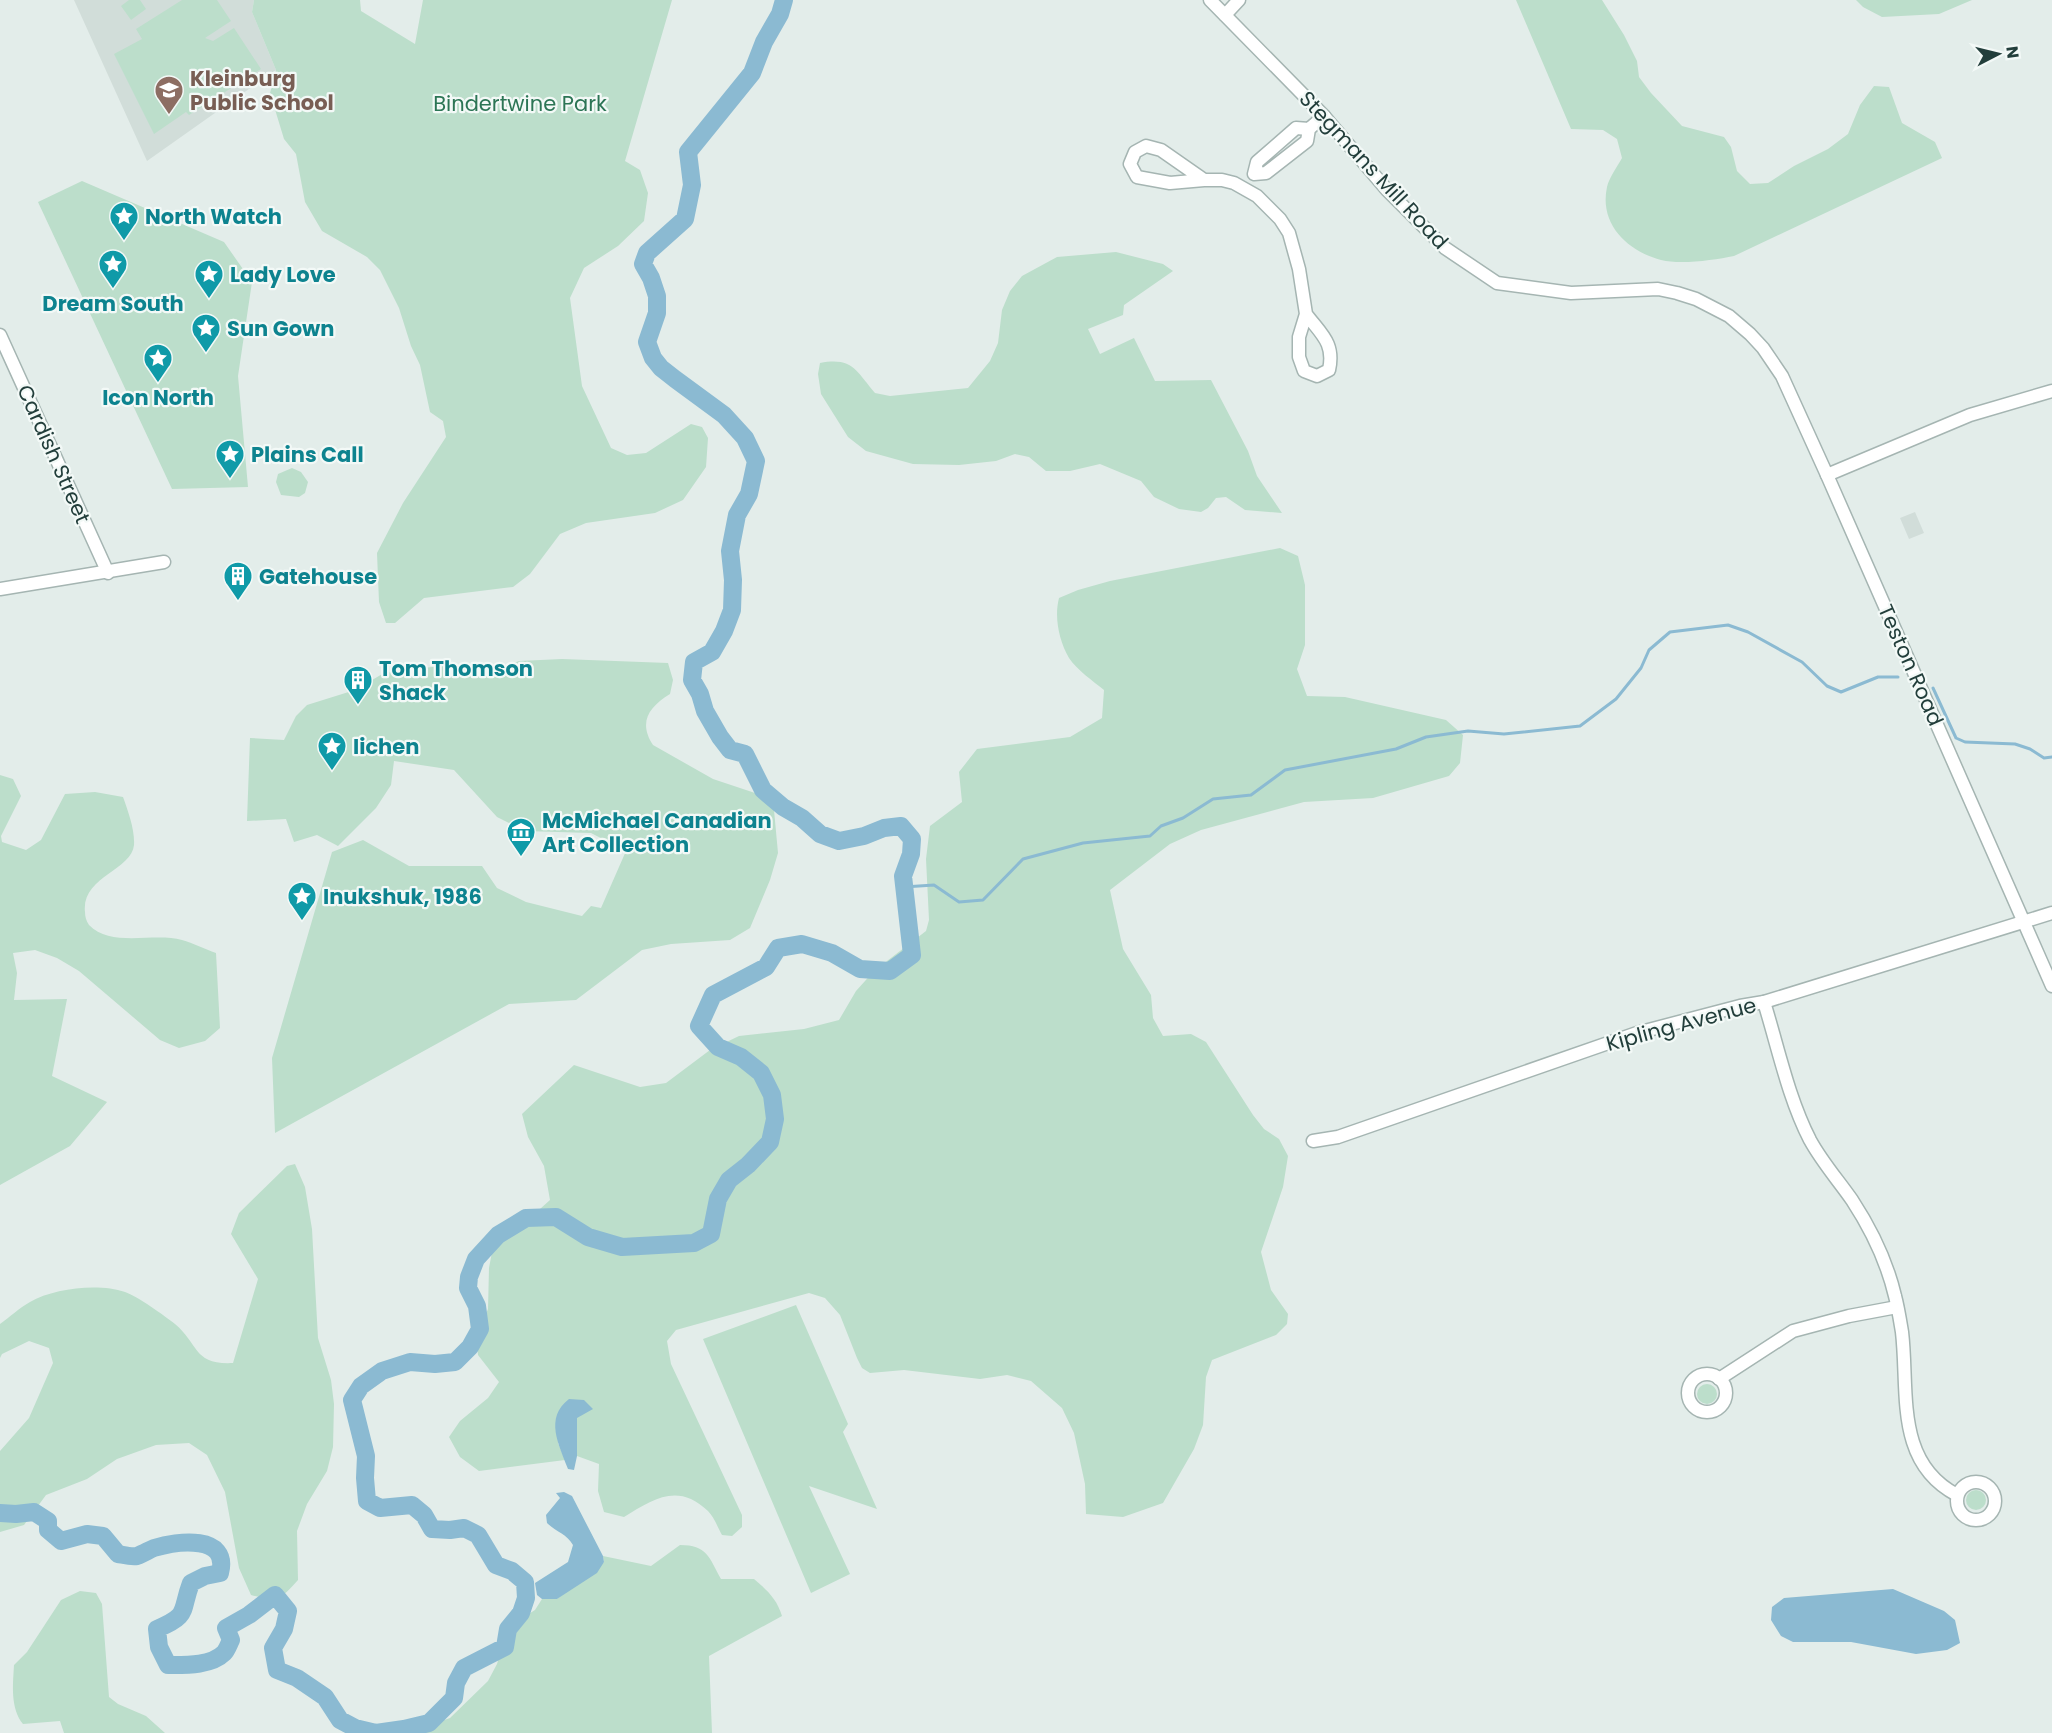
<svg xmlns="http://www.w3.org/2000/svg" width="2052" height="1733" font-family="Poppins,sans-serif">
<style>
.built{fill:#d1ddd9}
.green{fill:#bcdecb}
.water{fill:#8bbad2}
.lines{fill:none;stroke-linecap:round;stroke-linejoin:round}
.stream{stroke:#8bbad2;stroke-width:3}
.river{stroke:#8bbad2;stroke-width:18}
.minor-casing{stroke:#a5b5b2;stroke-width:15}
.minor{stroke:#fff;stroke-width:12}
.labels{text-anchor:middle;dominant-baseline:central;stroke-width:4.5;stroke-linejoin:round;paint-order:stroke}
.education-label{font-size:21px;font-weight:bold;fill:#785e54;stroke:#f3f9f7;text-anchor:start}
.park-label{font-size:21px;fill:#2c7555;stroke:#f3f9f7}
.street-label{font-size:21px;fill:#223e3b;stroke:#f3f9f7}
.culture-label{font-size:21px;font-weight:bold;fill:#0d838f;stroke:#f3f9f7;text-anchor:start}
</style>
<rect width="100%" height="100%" fill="#e3edea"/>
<g class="built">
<path d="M 74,0 L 254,0 L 252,12 L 276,70 L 147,161 Z"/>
<path d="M 1915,512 L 1924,533 L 1909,539 L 1900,518 Z"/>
</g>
<g class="green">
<path d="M 129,0 L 140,0 L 146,9 L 131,20 L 121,6 Z"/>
<path d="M 182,0 L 217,0 L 231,21 L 205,38 L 213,41 L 234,28 L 261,69 L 189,115 L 186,112 L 154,134 L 114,54 L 142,39 L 136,29 Z"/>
<path d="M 254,0 L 360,0 L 361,11 L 415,44 L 423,0 L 672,0 L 625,161 L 640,170 L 648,193 L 644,221 L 618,246 L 584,268 L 570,298 L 582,386 L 611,448 L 627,455 L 646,453 L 691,424 L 702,427 L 708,438 L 706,467 L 683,500 L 655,513 L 586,523 L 560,534 L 530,574 L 513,587 L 424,598 L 395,623 L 386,623 L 379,602 L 377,553 L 403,503 L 446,437 L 443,421 L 430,412 L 420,365 L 411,346 L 399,308 L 380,270 L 367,257 L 322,231 L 305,202 L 296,154 L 284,139 L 270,93 L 276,70 L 252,12 Z"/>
<path d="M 1516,0 L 1602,0 L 1624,35 L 1637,61 L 1639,77 L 1651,93 L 1682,126 L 1724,137 L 1731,147 L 1737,171 L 1750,184 L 1768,183 L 1794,166 L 1828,149 L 1848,134 L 1860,105 L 1874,86 L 1889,87 L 1902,123 L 1935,142 L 1942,158 L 1734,256 C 1714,260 1681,265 1661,260 C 1627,251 1599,224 1607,187 C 1609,178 1617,167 1622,158 L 1617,139 L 1603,130 L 1571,129 Z"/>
<path d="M 1856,0 L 1972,0 L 1939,14 L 1882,17 L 1863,7 Z"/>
<path d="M 82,181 L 224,242 L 252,282 L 238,376 L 248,487 L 172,489 L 38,202 Z"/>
<path d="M 1116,252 L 1163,264 L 1173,271 L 1124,305 L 1123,315 L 1088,329 L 1100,354 L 1134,338 L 1155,381 L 1211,380 L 1248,451 L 1257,476 L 1282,513 L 1245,510 L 1226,497 L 1216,498 L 1208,508 L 1201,512 L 1179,509 L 1154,497 L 1141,481 L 1100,464 L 1070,471 L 1046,471 L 1029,457 L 1015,454 L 996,461 L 959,465 L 913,464 L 866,451 L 848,437 L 821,394 L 818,374 L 820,363 C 853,357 856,371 875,393 L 890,396 L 968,388 L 990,361 L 998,343 L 1002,310 L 1010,291 L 1022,276 L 1057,257 Z"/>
<path d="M 292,468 L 301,472 L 308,482 L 305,493 L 299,497 L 281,495 L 276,482 L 278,474 Z"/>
<path d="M 1280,548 L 1298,556 L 1305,585 L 1305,645 L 1297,669 L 1307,696 L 1345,697 L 1446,720 L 1463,735 L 1460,763 L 1449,776 L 1373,798 L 1304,802 L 1201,830 L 1170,844 L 1110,890 L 1123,949 L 1151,995 L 1153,1018 L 1163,1036 L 1191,1034 L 1206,1042 L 1253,1115 L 1264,1129 L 1279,1139 L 1288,1156 L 1283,1187 L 1261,1252 L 1271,1290 L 1288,1314 L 1287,1324 L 1276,1335 L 1212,1360 L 1206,1377 L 1203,1425 L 1194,1449 L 1163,1503 L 1123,1517 L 1086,1514 L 1085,1484 L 1074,1433 L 1062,1408 L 1031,1381 L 1007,1375 L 980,1379 L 904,1370 L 870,1373 L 862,1368 L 857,1358 L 840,1315 L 825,1298 L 809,1293 L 676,1330 L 667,1341 L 671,1364 L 742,1515 L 742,1527 L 732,1536 L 722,1535 C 718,1528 714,1517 708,1511 C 678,1482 653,1499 624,1517 L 604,1512 L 598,1491 L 599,1464 L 577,1456 L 577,1417 L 583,1400 L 558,1443 L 565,1460 L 479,1471 L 460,1457 L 449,1437 L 460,1421 L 488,1398 L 499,1382 L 478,1355 L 476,1337 L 488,1309 L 489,1268 L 492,1252 L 550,1200 L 544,1166 L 528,1137 L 522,1114 L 574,1065 L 640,1087 L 666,1083 L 710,1050 L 739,1036 L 804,1029 L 839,1020 L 856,991 L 874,971 L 926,931 L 929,920 L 926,859 L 930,826 L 962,802 L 959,772 L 977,749 L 1070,737 L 1102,718 L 1104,690 C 1093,681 1077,670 1069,658 C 1059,641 1054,617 1059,598 L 1078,590 L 1110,581 Z"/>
<path d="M 562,659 L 668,663 L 673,680 L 670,694 C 649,707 638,722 653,745 L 713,779 L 761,795 L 771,801 L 774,810 L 778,853 L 770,880 L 750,928 L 730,940 L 671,944 L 642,950 L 576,1000 L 509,1004 L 275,1133 L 272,1058 L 332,852 L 363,840 L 409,866 L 482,866 L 497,888 L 526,902 L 582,916 L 591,906 L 601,908 L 626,851 L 591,833 L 525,831 L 497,817 L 454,770 L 394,761 L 391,785 L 376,808 L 338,846 L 317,835 L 294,842 L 286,819 L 247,821 L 250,738 L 284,740 L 296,716 L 307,705 L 355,690 L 384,673 L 448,665 L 498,669 L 519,661 Z"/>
<path d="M 0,775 L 13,779 L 21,796 L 1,836 L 2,842 L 26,850 L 41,840 L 65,794 L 95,792 L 123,797 C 128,811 135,830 134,845 C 132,870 81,877 85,912 C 85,916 86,921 89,925 C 111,948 154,932 182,940 C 193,943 205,949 216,953 L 220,1028 L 205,1041 L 179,1048 L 160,1040 L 79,971 L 57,958 L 35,950 L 13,953 L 17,973 L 14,1000 L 67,999 L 52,1076 L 107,1102 L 70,1146 L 0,1185 Z"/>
<path d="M 295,1164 L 305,1187 L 312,1229 L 318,1338 L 331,1380 L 334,1404 L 333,1447 L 327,1471 L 307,1504 L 297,1531 L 298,1580 C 279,1601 278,1602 251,1595 L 239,1568 L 225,1492 L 207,1455 L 189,1443 L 156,1445 L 117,1459 L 87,1479 L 46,1495 L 24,1525 L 0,1532 L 0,1451 L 29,1418 L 53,1363 L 49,1348 L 29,1341 L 2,1354 L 0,1358 L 0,1324 C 10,1317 19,1308 30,1302 C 54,1288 99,1283 125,1292 C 137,1296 165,1316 175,1324 C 199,1344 193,1365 233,1363 L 258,1279 L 231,1234 L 239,1213 L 287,1166 Z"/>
<path d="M 796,1305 L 848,1424 L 843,1432 L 877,1509 L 809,1486 L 850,1574 L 811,1593 L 703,1339 Z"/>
<circle cx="1707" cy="1394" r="10"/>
<circle cx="1976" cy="1500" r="10"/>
<path d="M 680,1545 C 707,1545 709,1557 721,1579 L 754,1579 C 767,1590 777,1599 782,1616 L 709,1656 L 712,1733 L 407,1733 L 450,1718 L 488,1681 L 497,1664 L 508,1627 L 535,1610 L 542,1599 L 557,1599 L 604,1562 L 603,1556 L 651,1566 Z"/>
<path d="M 80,1591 L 96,1593 L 102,1604 L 109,1697 L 118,1704 L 146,1716 L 165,1733 L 64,1733 L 60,1721 L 23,1724 C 10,1708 13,1684 14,1665 L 27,1652 L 61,1600 Z"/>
</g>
<g class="water">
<path d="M 569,1399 L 584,1400 L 593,1409 L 577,1418 L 577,1456 L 574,1470 L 568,1469 C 559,1445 544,1418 569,1399 Z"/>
<path d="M 564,1492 L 572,1496 L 603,1556 L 604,1562 L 597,1573 L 557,1599 L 542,1599 L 537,1595 L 535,1583 L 568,1562 L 573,1545 C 567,1534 556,1532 547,1523 L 546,1515 L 560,1498 L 556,1493 Z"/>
<path d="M 1893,1589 L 1944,1611 L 1955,1620 L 1960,1643 L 1947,1650 L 1916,1654 L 1851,1642 L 1793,1642 L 1781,1636 L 1771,1620 L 1772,1607 L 1784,1598 Z"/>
</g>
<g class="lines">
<g class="stream">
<path d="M 1933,688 L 1956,738 L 1965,742 L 2015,744 L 2030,749 L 2044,758 L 2052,757"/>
<path d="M 904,887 L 934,885 L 959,902 L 983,900 L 1023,859 L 1083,843 L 1150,836 L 1161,826 L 1183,818 L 1213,799 L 1251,795 L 1285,770 L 1396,749 L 1426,737 L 1468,731 L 1504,734 L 1580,726 L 1616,699 L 1641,668 L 1649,650 L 1670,632 L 1728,625 L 1748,632 L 1802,662 L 1827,686 L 1841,692 L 1878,677 L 1898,677"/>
</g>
<path class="river" d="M 0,1513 L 16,1514 L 34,1512 L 48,1521 L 48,1530 L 61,1541 L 87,1534 L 103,1536 L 118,1554 C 124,1555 131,1557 137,1556 C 143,1554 149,1550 154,1548 C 177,1541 230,1534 220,1573 L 205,1576 L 191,1583 C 180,1612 190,1615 157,1629 L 159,1647 L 168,1665 C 185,1665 211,1666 224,1653 C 227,1650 229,1644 231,1640 L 226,1628 L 249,1615 L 275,1595 L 288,1611 L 284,1629 L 273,1648 L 277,1670 L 297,1678 L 325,1697 L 340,1720 L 355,1728 L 376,1733 L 404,1729 L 429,1723 L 454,1698 L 456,1683 L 464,1668 L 505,1647 L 508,1629 L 521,1613 L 526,1598 L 525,1582 L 512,1571 L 496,1565 L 478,1535 L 464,1528 L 450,1530 L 432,1529 L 424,1515 L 412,1505 L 380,1508 L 367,1501 L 365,1478 L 366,1456 L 352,1400 L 361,1386 L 382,1371 L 410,1362 L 435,1364 L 455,1362 L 470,1347 L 480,1329 L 477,1306 L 468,1288 L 469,1277 L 476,1259 L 498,1235 L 526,1218 L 556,1217 L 588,1237 L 622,1247 L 694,1243 L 711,1234 L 718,1199 L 729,1180 L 748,1165 L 770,1142 L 775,1119 L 772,1095 L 761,1073 L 741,1057 L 718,1047 L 699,1026 L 713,995 L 766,967 L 778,948 L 802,944 L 832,953 L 860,969 L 890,971 L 912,955 L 903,876 L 911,854 L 912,839 L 901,826 L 884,828 L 864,836 L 839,841 L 820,834 L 802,818 L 783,807 L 763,790 L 745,754 L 730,750 L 720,737 L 705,711 L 700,694 L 692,680 L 694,662 L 712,652 L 724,631 L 732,610 L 733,580 L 730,551 L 737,515 L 749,494 L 756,461 L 745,438 L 724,415 L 675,379 L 661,368 L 653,358 L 647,342 L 657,313 L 657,296 L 651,278 L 643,264 L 647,253 L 685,219 L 692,185 L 688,152 L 752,73 L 764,42 L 780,14 L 784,0"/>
<g class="minor-casing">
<g id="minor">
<path d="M 1210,0 L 1324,116 L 1387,190 L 1445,248 L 1497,283 L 1571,293 L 1658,289 L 1677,293 L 1696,299 L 1729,316 L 1750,334 L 1763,348 L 1782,376 L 1827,475 L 2052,986"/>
<path d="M 1225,15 L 1239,0"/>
<path d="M 1309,129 L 1296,128 L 1257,162 L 1254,174 L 1266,173 L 1307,141 L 1309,129 L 1324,116"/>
<path d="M 1204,180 L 1170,183 L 1137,177 L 1130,164 L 1135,152 L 1146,146 L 1161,150 L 1204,180 L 1222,180 L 1234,183 L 1257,196 L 1280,219 L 1289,233 L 1299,269 L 1306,314 L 1299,337 L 1299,357 L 1304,371 L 1317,376 L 1329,370 C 1335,343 1321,334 1306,314"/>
<path d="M 0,335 L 108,573"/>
<path d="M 1827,475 L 1970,415 L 2052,391"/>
<path d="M 0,589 L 164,562"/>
<path d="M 1764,1002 C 1778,1047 1788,1097 1810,1140 C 1822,1162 1838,1180 1852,1200 C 1871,1229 1887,1262 1895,1296 C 1898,1307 1900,1320 1902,1332 C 1909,1391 1894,1462 1957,1495"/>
<path d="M 1313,1141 L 1338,1137 L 1637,1033 L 1740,1006 L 1764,1002 L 2052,913"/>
<circle cx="1707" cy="1393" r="19"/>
<path d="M 1719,1379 L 1793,1331 L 1849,1316 L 1897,1307"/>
<circle cx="1976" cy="1501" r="19"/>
</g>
</g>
<use href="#minor" class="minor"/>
</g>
<defs>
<g id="school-pin" transform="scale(1.5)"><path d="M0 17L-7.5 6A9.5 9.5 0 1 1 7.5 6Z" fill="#8d6e63" stroke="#f3f9f7"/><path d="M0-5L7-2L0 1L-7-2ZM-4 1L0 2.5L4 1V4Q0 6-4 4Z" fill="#fff"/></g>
<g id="sight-pin" transform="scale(1.5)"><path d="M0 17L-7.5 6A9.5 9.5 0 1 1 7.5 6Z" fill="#0f9aa8" stroke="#f3f9f7"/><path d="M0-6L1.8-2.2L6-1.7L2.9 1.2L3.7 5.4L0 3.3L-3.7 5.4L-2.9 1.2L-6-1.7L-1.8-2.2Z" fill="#fff"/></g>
<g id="building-pin" transform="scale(1.5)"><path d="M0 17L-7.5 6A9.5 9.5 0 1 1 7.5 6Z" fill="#0f9aa8" stroke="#f3f9f7"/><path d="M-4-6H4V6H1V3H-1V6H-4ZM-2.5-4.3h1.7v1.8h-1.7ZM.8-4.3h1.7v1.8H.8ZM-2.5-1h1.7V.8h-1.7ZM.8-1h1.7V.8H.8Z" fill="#fff"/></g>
<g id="museum-pin" transform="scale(1.5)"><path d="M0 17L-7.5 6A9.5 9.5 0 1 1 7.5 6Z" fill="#0f9aa8" stroke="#f3f9f7"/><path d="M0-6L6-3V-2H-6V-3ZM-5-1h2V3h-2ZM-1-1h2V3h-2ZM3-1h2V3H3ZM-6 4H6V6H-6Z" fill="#fff"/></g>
</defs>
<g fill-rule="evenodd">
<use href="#school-pin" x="169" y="90"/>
<use href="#sight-pin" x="124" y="216"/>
<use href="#sight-pin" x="113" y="264"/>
<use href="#sight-pin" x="209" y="274"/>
<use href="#sight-pin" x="206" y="328"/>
<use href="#sight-pin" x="158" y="358"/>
<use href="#sight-pin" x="230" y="454"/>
<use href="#building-pin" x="238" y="576"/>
<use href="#building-pin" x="358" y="680"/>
<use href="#sight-pin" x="332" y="746"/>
<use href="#museum-pin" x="521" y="832"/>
<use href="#sight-pin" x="302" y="896"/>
</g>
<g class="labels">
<g class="education-label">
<text x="190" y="78">Kleinburg<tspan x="190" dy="24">Public School</tspan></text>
</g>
<g class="park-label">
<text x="520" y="103">Bindertwine Park</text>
</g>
<g class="street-label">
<text transform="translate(1374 170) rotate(47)">Stegmans Mill Road</text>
<text transform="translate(54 454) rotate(66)">Cardish Street</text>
<text transform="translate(1911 665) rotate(66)">Teston Road</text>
<text transform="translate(1681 1024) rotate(-15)">Kipling Avenue</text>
</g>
<g class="culture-label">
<text x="145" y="216">North Watch</text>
<text x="230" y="274">Lady Love</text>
<text x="113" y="303" text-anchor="middle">Dream South</text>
<text x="227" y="328">Sun Gown</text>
<text x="158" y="397" text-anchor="middle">Icon North</text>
<text x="251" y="454">Plains Call</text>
<text x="259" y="576">Gatehouse</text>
<text x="379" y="668">Tom Thomson<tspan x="379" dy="24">Shack</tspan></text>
<text x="353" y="746">Iichen</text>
<text x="542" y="820">McMichael Canadian<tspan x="542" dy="24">Art Collection</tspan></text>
<text x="323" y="896">Inukshuk, 1986</text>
</g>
</g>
<g transform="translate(1998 54) rotate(83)" stroke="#f3f9f7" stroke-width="4.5" paint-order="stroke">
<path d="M0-4.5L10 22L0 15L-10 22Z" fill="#223e3b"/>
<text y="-9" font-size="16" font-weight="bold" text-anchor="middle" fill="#223e3b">N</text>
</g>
</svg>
